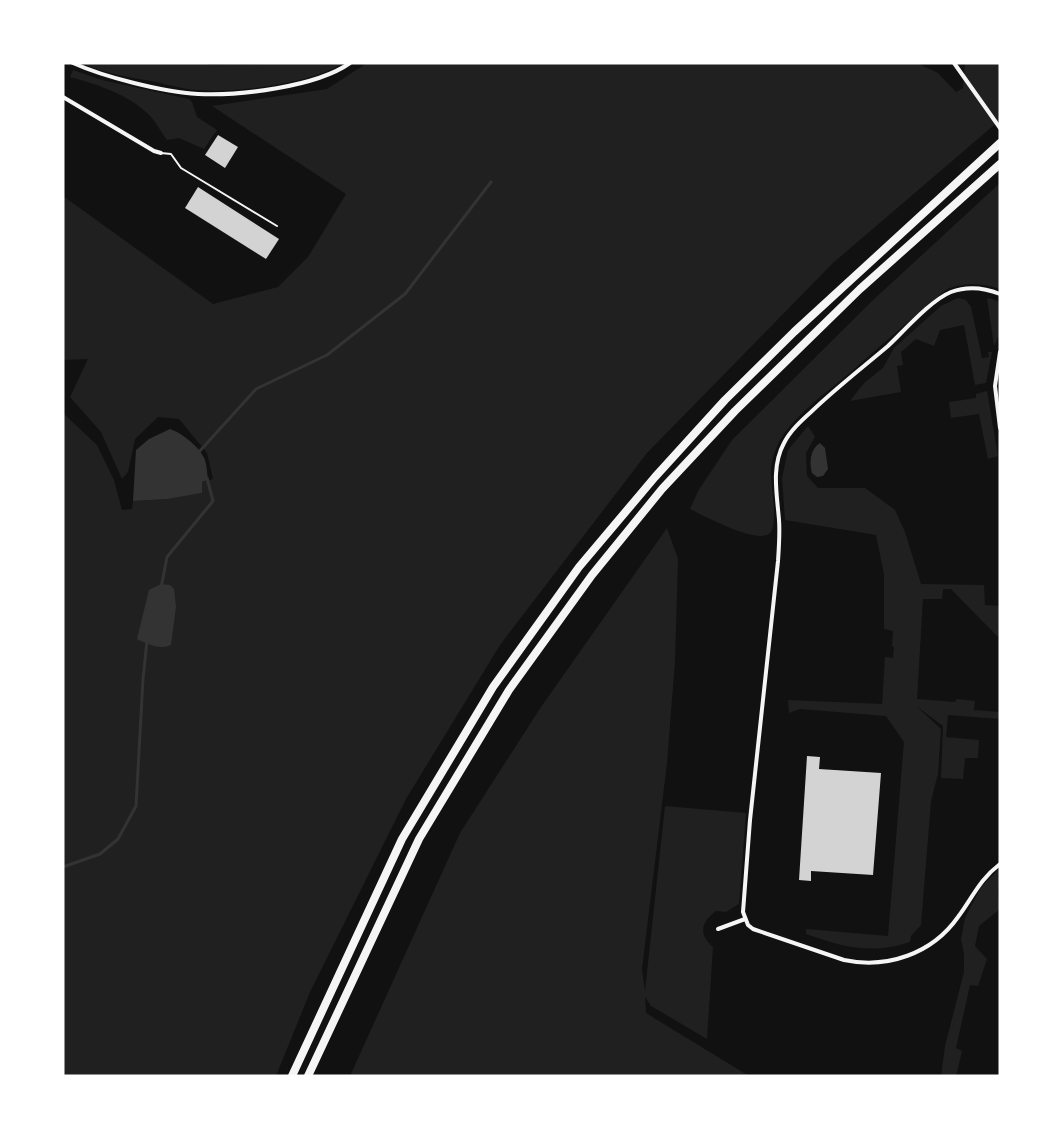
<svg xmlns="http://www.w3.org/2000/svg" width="1063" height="1139" font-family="Raleway,sans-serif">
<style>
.green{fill:#202020}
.water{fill:#333}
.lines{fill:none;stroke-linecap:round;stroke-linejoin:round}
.stream{stroke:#333;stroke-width:3}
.building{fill:#d3d3d3}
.service{stroke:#f5f5f5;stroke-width:2}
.minor{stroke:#f5f5f5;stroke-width:4}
.motorway{stroke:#f5f5f5;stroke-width:8}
</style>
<rect width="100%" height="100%" fill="#111"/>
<g class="green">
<path d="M 81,63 L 199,63 L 211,65 L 343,63 C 315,83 231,94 196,90 C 183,89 169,85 156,82 C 130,77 105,74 81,63 Z"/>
<path d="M 367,63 L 917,63 L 938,73 L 956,92 L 963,88 L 965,63 L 1000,63 L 1000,120 L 833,263 L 647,453 L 500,645 L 406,799 L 310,992 L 276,1076 L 63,1076 L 63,413 L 97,445 L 114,480 L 122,510 L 132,509 L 133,501 L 168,499 L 202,493 L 202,482 L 213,479 L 207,453 L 179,419 L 158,417 L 135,439 L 128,472 L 122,479 L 101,432 L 70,397 L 88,359 L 63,360 L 63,196 L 213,304 L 278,287 L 308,257 L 346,194 L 212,106 L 327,89 Z"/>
<path d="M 73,70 L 102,80 L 189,99 L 192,102 L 197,117 L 217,130 L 204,149 L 179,138 L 167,140 C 161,132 155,120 147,113 C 127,94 96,84 70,77 Z"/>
<path d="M 1000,183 L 1000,289 C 979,283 968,282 947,289 C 915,315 884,343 853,370 C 831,389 790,418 778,444 C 775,451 771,462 771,470 C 770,484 779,523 770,533 C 758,545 704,516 690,509 L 698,491 L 732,440 L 871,302 Z"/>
<path d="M 958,298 L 966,300 L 971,307 L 982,358 L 989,357 L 988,352 L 992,352 L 986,383 L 975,385 L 964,325 L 940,330 L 934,346 L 916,339 L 901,352 L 903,365 L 897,366 L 901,392 L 850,401 L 864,383 L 883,368 L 894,348 L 941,306 Z"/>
<path d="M 989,298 L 1000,302 L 1000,333 L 994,346 L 987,299 Z"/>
<path d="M 987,391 L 998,456 L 988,459 L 979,414 L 951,418 L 949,402 L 976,398 L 976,394 Z"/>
<path d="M 808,426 L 815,437 L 806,453 L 807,476 L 818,488 L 865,488 L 895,510 L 905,532 L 921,584 L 984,585 L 985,605 L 1000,606 L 1000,636 L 997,636 L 951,589 L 943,589 L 942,599 L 923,599 L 917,699 L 955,702 L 957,699 L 975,701 L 974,710 L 1000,712 L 1000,719 L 948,715 L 946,737 L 979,740 L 978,758 L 965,758 L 963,779 L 941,778 L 943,726 L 916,706 L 941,729 L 938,774 L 931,801 L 921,925 L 911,936 L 910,942 C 871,955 843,947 806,934 L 806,929 L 888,936 L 904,742 L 886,716 L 800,709 L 789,713 L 788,700 L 882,704 L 885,657 L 893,658 L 894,647 L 892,646 L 893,631 L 884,629 L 884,574 L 876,535 L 785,520 L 782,478 L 788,450 Z"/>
<path d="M 667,528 L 678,559 L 675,661 L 667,763 L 642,969 L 645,991 L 665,806 L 746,813 L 739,904 L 726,912 L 716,911 C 701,922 698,934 713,947 L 707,1039 L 651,1006 L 645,997 L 646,1013 L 749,1076 L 350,1076 L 460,833 L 541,707 Z"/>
<path d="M 1000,868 L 998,893 L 1000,909 L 979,926 L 975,946 L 987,959 L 978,986 L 970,985 L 956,1048 L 962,1051 L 956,1076 L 941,1076 L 945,1046 L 964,972 L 964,954 L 961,939 L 965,918 L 981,887 Z"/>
</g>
<g class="water">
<path d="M 170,429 C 182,433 201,448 205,460 C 207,466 207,473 208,480 L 202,482 L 202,493 L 168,499 L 133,501 L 136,450 L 149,439 Z"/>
<path d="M 820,443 L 825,448 L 828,469 L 823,476 L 817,477 L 812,473 C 809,463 810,449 820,443 Z"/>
<path d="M 161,584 L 170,585 L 174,589 L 176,607 L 171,645 C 160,650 147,644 137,639 L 149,590 Z"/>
</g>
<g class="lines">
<g class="stream">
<path d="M 198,453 L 256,389 L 327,355 L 405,294 L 491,182"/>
<path d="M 161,588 L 167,557 L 213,501 L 207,478"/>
<path d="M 63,867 L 100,854 L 118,839 L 136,806 L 143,679 L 147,641"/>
</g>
</g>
<g class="building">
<path d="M 218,135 L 238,147 L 225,168 L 205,155 Z"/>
<path d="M 198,187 L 279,239 L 266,259 L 185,208 Z"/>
<path d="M 807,756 L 820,757 L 819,769 L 881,773 L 873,875 L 811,871 L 811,881 L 799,880 Z"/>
</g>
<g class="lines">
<path class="service" d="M 161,153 L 171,154 L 181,168 L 277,226"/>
<g class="minor">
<path d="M 73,63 C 104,77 163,92 198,94 C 239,96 316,87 350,63"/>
<path d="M 954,63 L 1000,128"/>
<path d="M 63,97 L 154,151 L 161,153"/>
<path d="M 1000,294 C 985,288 967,286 951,292 C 931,300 904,331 888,346 C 862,368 836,388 811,412 C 801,421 790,431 784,443 C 771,467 777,494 779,520 C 780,533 779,547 778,561 L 750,820 L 743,912 L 748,925 L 753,929 L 844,960 C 887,969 932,954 958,917 C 973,897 979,880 1000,864"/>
<path d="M 1000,352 L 995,386 L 1000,428"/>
<path d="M 718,929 L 745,919"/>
</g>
<g class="motorway">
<path d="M 292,1076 L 402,839 L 493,687 L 579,567 L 655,477 L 725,400 L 794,332 L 1000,143"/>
<path d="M 308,1076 L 419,839 L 509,690 L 592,575 L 662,489 L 735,411 L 860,289 L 1000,164"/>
</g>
</g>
<rect width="1063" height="1139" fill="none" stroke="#ffffff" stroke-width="129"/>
</svg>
